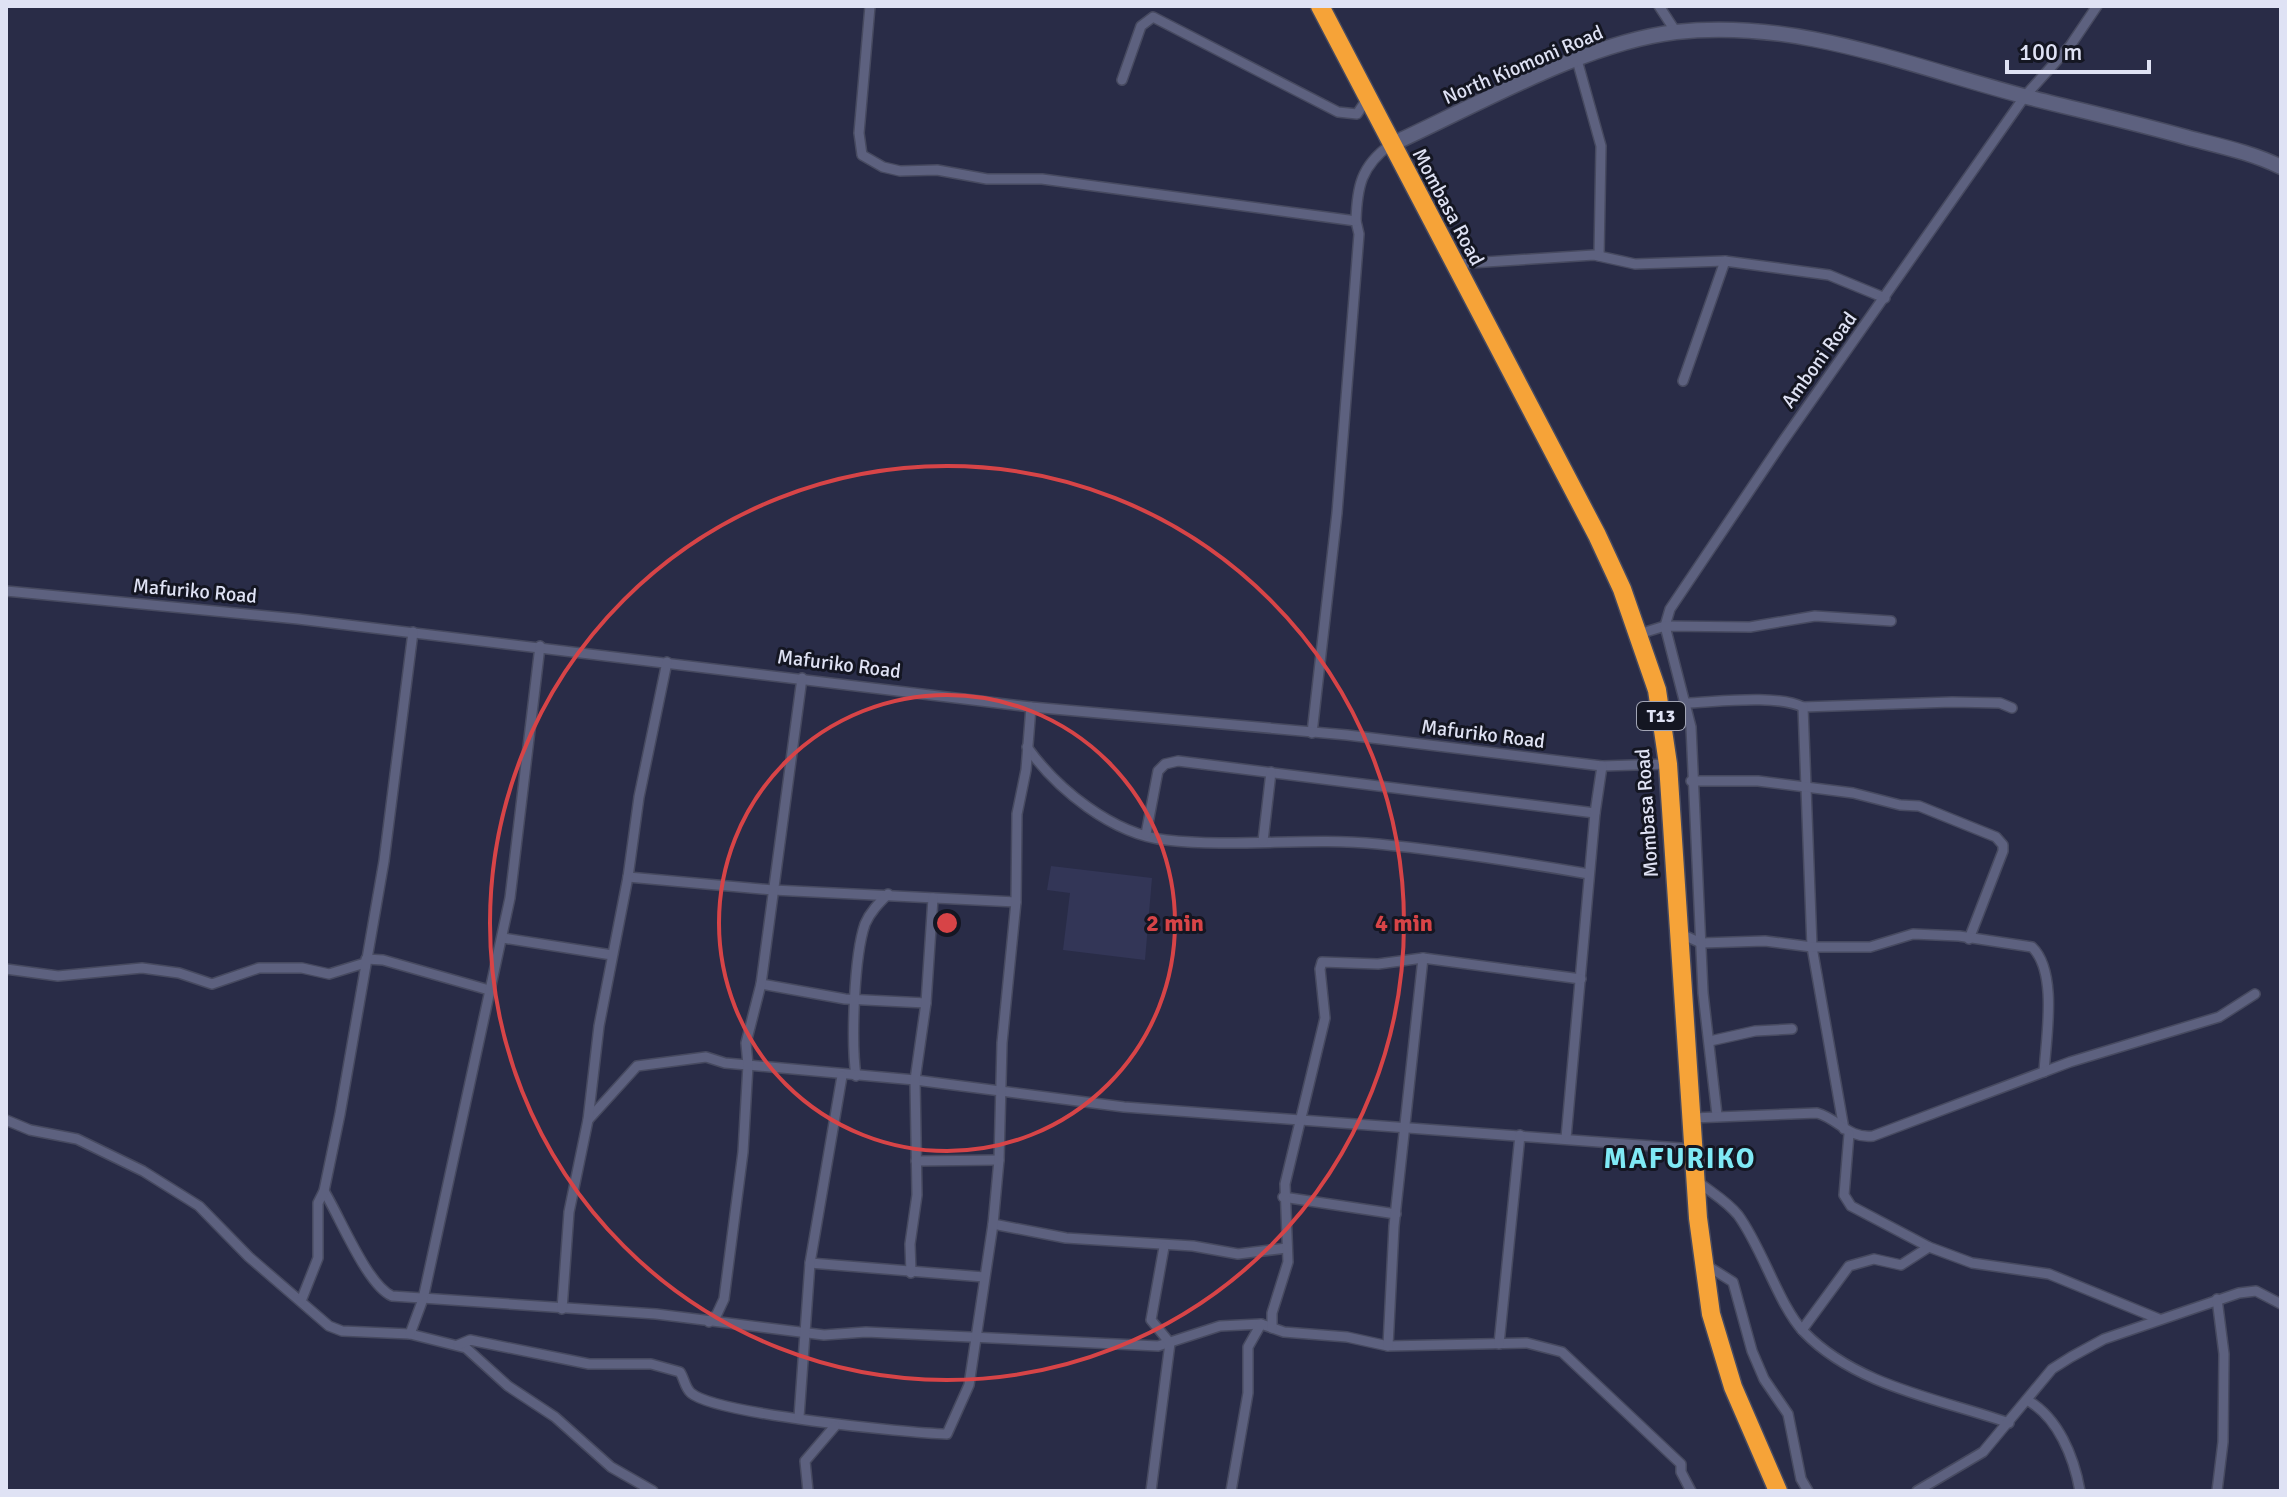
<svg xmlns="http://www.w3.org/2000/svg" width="2287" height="1497" font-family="Signika,sans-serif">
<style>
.built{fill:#333657}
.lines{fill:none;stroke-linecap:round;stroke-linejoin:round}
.street-casing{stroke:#474a60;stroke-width:12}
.secondary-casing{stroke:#474a60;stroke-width:17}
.highway-casing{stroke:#474a60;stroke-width:21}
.street{stroke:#5d617f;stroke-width:9}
.secondary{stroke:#5d617f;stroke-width:14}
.highway{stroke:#f6a338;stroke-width:18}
.ring{fill:none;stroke:#d74447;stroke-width:4}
.labels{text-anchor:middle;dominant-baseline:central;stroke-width:6;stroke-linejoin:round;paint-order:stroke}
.shield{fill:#141622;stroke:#a2a5b5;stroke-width:2}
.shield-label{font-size:18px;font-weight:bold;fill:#dfe2f4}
.street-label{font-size:20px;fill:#dfe2f4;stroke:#141622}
.district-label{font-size:28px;font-weight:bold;letter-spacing:2px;fill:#7fe9f5;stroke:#141622}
.centre{fill:#d74447;stroke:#141622;stroke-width:4}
.ring-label{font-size:24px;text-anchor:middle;font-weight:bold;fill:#d74447;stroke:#141622;stroke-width:6;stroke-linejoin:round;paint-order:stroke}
</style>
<rect width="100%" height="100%" fill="#292c47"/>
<path class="built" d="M 1051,866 L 1152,878 L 1145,960 L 1063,950 L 1070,893 L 1047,890 Z"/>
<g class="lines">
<g class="street-casing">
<g id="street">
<path d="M 870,6 L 859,133 L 862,155 L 883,167 L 900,171 L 937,170 L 987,179 L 1042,179 L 1356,221 L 1359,234 L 1337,513 L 1312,733"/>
<path d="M 1659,6 L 1676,32"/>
<path d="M 1577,60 L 1601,146 L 1599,256"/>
<path d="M 1122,80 L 1141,26 L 1153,17 L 1338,112 L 1357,114 L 1367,99"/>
<path d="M 1356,221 C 1357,187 1361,166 1390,145"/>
<path d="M 1454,264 L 1594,255 L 1635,264 L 1725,261 L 1829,275 L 1885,298"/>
<path d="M 1683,381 L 1725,261"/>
<path d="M 6,591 L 298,619 L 1031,707 L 1347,735 L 1602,766 L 1668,764"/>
<path d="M 1639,634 L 1665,626 L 1670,609 L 1781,444 L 2025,96 L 2070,46 L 2097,6"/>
<path d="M 1685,703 C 1717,702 1775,694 1803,707 L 1952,702 L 2000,703 L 2012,708"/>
<path d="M 1803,707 L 1812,947 L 1844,1129"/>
<path d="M 1027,747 C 1057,789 1112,834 1166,840 C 1236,848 1308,837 1378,844 C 1449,851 1519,862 1589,874"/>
<path d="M 1691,781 L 1758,781 L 1853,793 L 1900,805 L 1919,806 L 1996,837 L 2003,845 L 2003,851 L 1969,939"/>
<path d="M 1146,834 L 1158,771 L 1165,764 L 1178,761 L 1595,813"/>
<path d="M 1263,841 L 1271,772"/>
<path d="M 628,877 L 773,890 L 1016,902"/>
<path d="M 1679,933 L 1701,943 L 1765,941 L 1812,947 L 1870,947 L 1913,934 L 1959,936 L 2032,947 C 2058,972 2046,1038 2044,1072"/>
<path d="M 503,938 L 612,955"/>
<path d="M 366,959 L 383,960 L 489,990"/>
<path d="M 6,969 L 58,976 L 142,968 L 179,973 L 212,984 L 259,968 L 302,968 L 329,974 L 365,963"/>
<path d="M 761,984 L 845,999 L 926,1003"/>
<path d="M 1710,1041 L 1755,1031 L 1792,1029"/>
<path d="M 856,1076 C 851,1042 854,956 865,924 C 870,912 879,903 888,894"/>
<path d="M 1717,1115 L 1703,993 L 1691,727 L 1665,626 L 1750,627 L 1815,616 L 1891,621"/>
<path d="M 1692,1118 L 1817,1113 C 1839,1119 1848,1139 1873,1136 L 2070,1062 L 2219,1017 L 2255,994"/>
<path d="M 6,1120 L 30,1130 L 77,1139 L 143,1171 L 199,1206 L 249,1257 L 329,1326 L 342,1331 L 410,1334 L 466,1348 L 508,1386 L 555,1417 L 611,1467 L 653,1491"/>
<path d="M 588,1120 L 637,1066 L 706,1057 L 725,1063 L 915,1080 L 1124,1107 L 1694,1149"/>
<path d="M 1849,1134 L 1844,1195 L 1851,1206 L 1929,1247 L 1972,1263 L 2049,1274 L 2159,1319"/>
<path d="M 1566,1138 L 1595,813 L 1602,766"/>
<path d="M 916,1161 L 999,1160"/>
<path d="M 1696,1180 C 1710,1192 1726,1200 1738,1215 C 1762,1247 1779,1306 1804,1332 C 1856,1386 1940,1399 2009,1423"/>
<path d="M 324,1191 C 340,1217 367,1285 392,1296 L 656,1314 L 824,1335 L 866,1332 L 1158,1346 L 1220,1326 L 1261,1324 L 1284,1332 L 1347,1337 L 1388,1346 L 1527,1343 L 1562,1352 L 1681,1464 L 1681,1472 L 1691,1491"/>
<path d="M 1283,1197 L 1396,1214"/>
<path d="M 993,1224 L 1066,1238 L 1193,1246 L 1238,1254 L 1287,1248"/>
<path d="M 810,1263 L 984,1277"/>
<path d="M 1706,1265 L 1733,1282 L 1752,1351 L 1764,1379 L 1788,1414 L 1801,1479 L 1808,1491"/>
<path d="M 911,1273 L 910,1244 L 917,1195 L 915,1080 L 926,1003 L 933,898"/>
<path d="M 301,1301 L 318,1258 L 318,1203 L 324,1191 L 340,1114 L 384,861 L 413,632"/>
<path d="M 562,1309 L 569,1212 L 588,1120 L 599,1026 L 628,877 L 639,797 L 667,662"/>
<path d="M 709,1322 L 717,1314 L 724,1299 L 743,1152 L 748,1065 L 746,1043 L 761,984 L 802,678"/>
<path d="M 1272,1328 L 1272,1313 L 1288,1262 L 1285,1184 L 1325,1018 L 1320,969 L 1322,962 L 1378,964 L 1423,958 L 1581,979"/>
<path d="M 1802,1330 L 1849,1266 L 1874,1259 L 1901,1265 L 1929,1247"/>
<path d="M 410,1334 L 423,1299 L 510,898 L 540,646"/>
<path d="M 1499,1344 L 1520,1135"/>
<path d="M 458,1345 L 470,1340 L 589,1364 L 651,1364 L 680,1372 C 684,1378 685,1388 691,1393 C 715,1414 907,1433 947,1434 L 969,1385 L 993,1224 L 999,1160 L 1002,1043 L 1016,902 L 1017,814 L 1026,770 L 1031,707"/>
<path d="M 1388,1346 L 1394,1226 L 1423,958"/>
<path d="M 2027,1400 C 2058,1417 2074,1457 2080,1491"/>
<path d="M 799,1417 L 810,1263 L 842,1076"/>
<path d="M 808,1491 L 805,1461 L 835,1426"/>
<path d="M 1151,1491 L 1170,1343 L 1151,1320 L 1164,1247"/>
<path d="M 1231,1491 L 1248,1393 L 1248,1347 L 1261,1324"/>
<path d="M 1917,1491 L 1983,1452 L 2052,1369 L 2071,1357 L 2104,1339 L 2239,1293 L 2256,1291 L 2281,1304"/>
<path d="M 2217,1491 L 2223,1442 L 2224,1354 L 2217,1299"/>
</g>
</g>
<g class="secondary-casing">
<path id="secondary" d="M 1390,145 C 1476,106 1583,43 1676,32 C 1799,18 1914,68 2031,98 C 2083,111 2136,123 2189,138 C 2220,146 2253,153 2281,167"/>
</g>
<g class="highway-casing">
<path id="highway" d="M 1320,6 L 1597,535 L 1622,589 L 1657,690 L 1668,764 L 1698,1218 L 1711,1314 L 1733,1387 L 1778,1491"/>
</g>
<use href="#street" class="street"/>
<use href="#secondary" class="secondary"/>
<use href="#highway" class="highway"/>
</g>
<g class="ring">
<circle cx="947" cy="923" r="228"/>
<circle cx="947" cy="923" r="457"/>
</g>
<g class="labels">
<rect class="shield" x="1637" y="702" width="48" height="28" rx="6"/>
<g class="shield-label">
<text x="1661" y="716">T13</text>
</g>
<g class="street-label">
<text transform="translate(1523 65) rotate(-23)">North Kiomoni Road</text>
<text transform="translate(1448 207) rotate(62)">Mombasa Road</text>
<text transform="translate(1819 360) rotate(-54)">Amboni Road</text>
<text transform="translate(195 591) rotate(5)">Mafuriko Road</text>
<text transform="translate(839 664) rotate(7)">Mafuriko Road</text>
<text transform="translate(1483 734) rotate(7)">Mafuriko Road</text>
<text transform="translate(1647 813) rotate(-94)">Mombasa Road</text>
</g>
<g class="district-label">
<text x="1680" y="1159">MAFURIKO</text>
</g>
</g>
<circle cx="947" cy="923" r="12" class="centre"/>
<g class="ring-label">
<text x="1175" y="931">2 min</text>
<text x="1404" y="931">4 min</text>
</g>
<rect width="2287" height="1497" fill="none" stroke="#dfe2f4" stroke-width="16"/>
<path d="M2007 60v12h142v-12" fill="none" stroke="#dfe2f4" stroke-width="4"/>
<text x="2019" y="60" font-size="24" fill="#dfe2f4" stroke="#141622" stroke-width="6" paint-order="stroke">100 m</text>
</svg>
